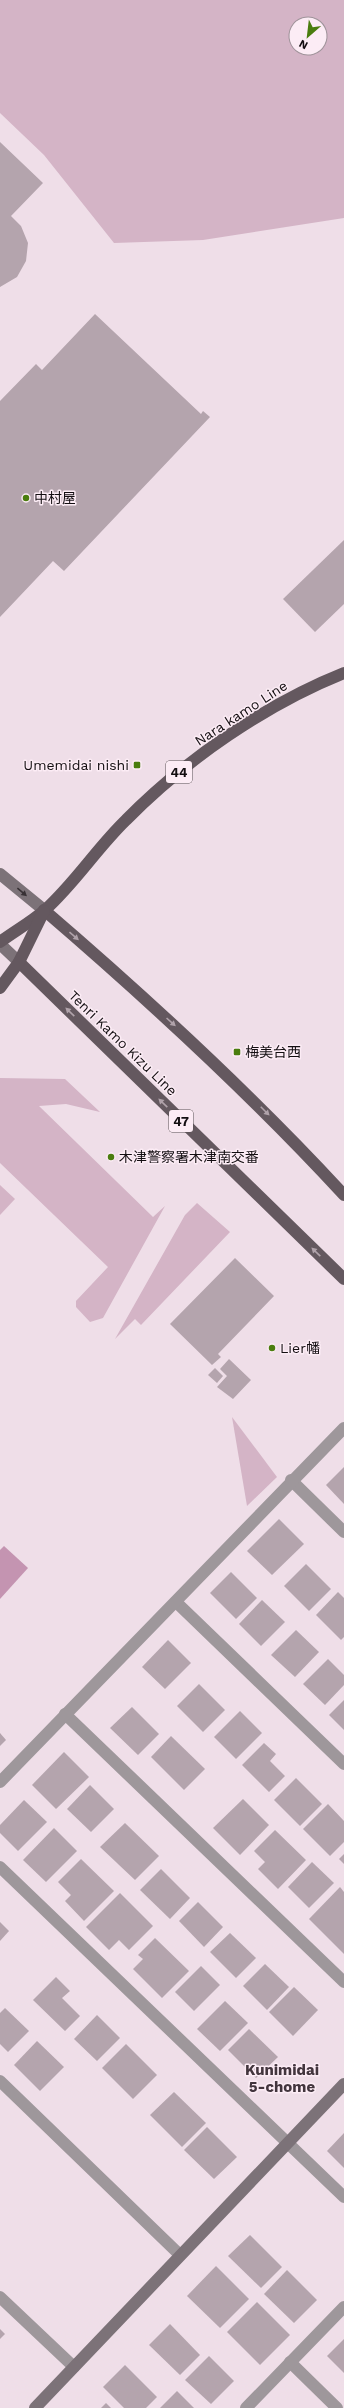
<svg xmlns="http://www.w3.org/2000/svg" width="344" height="2408" font-family="'Work Sans','Noto Sans JP',sans-serif">
<style>
.green{fill:#d4b4c6;fill-rule:evenodd}
.water{fill:#c494b1}
.building{fill:#b4a4ad}
.lines{fill:none;stroke-linecap:round;stroke-linejoin:round}
.street{stroke:#9e979b;stroke-width:12}
.secondary{stroke:#7c7278;stroke-width:12}
.primary{stroke:#64585f;stroke-width:12}
.oneway{fill:#383135}
.oneway2{fill:#b0a2aa}
.poi-dot{fill:#4a7d0e;stroke:#fcecf5;stroke-width:1.5}
.labels{text-anchor:middle;dominant-baseline:central;stroke-width:3;stroke-linejoin:round;paint-order:stroke}
.shield{fill:#fcecf5;stroke:#595155;stroke-width:1}
.shield-label{font-size:13px;font-weight:bold;fill:#130e11}
.poi-label{font-size:14px;fill:#130e11;stroke:#fcecf5;text-anchor:start}
.street-label{font-size:14px;fill:#130e11;stroke:#fcecf5}
.neighbourhood-label{font-size:15px;font-weight:bold;fill:#42353d;stroke:#fcecf5}
</style>
<rect width="100%" height="100%" fill="#efdee8"/>
<g class="green">
<path d="M 0,0 L 344,0 L 344,218 L 203,240 L 114,243 L 44,155 L 0,113 ZM 296,24 L 320,24 L 320,48 L 296,48 Z"/>
<path d="M 0,1078 L 65,1079 L 100,1112 L 66,1104 L 39,1106 L 153,1217 L 165,1206 L 103,1318 L 90,1322 L 76,1307 L 76,1301 L 108,1267 L 0,1163 Z"/>
<path d="M 0,1185 L 15,1199 L 0,1215 Z"/>
<path d="M 197,1203 L 230,1232 L 141,1325 L 135,1319 L 115,1339 L 185,1215 Z"/>
<path d="M 232,1417 L 277,1477 L 247,1506 Z"/>
</g>
<path class="water" d="M 4,1546 L 28,1568 L 0,1599 L 0,1550 Z"/>
<g class="building">
<path d="M 0,142 L 43,183 L 11,216 L 21,226 L 28,243 L 26,261 L 17,277 L 0,287 Z"/>
<path d="M 95,314 L 201,414 L 203,411 L 210,417 L 64,571 L 53,561 L 0,617 L 0,401 L 36,364 L 42,370 Z"/>
<path d="M 344,540 L 344,604 L 315,632 L 283,599 Z"/>
<path d="M 235,1258 L 274,1296 L 218,1354 L 221,1357 L 212,1365 L 170,1324 Z"/>
<path d="M 229,1359 L 251,1380 L 233,1399 L 217,1387 L 227,1376 L 220,1369 Z"/>
<path d="M 215,1368 L 223,1376 L 217,1383 L 208,1375 Z"/>
<path d="M 344,1467 L 344,1504 L 326,1485 Z"/>
<path d="M 279,1519 L 304,1544 L 272,1575 L 247,1551 Z"/>
<path d="M 306,1564 L 331,1589 L 309,1611 L 284,1586 Z"/>
<path d="M 231,1572 L 257,1598 L 236,1619 L 210,1593 Z"/>
<path d="M 338,1592 L 344,1598 L 344,1637 L 341,1640 L 316,1615 Z"/>
<path d="M 262,1600 L 285,1622 L 261,1646 L 239,1624 Z"/>
<path d="M 296,1630 L 319,1652 L 295,1677 L 271,1655 Z"/>
<path d="M 168,1640 L 191,1663 L 165,1689 L 142,1667 Z"/>
<path d="M 328,1659 L 344,1675 L 344,1685 L 325,1705 L 303,1684 Z"/>
<path d="M 199,1684 L 225,1710 L 203,1732 L 177,1706 Z"/>
<path d="M 344,1700 L 344,1730 L 329,1715 Z"/>
<path d="M 132,1707 L 159,1734 L 138,1755 L 110,1728 Z"/>
<path d="M 240,1711 L 262,1733 L 236,1759 L 214,1737 Z"/>
<path d="M 0,1733 L 6,1740 L 0,1746 Z"/>
<path d="M 171,1736 L 205,1769 L 184,1790 L 151,1757 Z"/>
<path d="M 264,1743 L 276,1754 L 270,1761 L 285,1776 L 269,1792 L 242,1765 Z"/>
<path d="M 64,1752 L 89,1777 L 56,1809 L 32,1785 Z"/>
<path d="M 296,1778 L 322,1804 L 300,1826 L 274,1800 Z"/>
<path d="M 90,1785 L 114,1809 L 91,1832 L 67,1809 Z"/>
<path d="M 243,1799 L 269,1825 L 240,1855 L 213,1828 Z"/>
<path d="M 24,1800 L 47,1822 L 18,1851 L 0,1833 L 0,1825 Z"/>
<path d="M 328,1804 L 344,1821 L 344,1842 L 330,1856 L 303,1829 Z"/>
<path d="M 125,1823 L 159,1856 L 135,1880 L 100,1847 Z"/>
<path d="M 54,1828 L 77,1851 L 46,1882 L 23,1860 Z"/>
<path d="M 275,1830 L 306,1860 L 278,1889 L 258,1869 L 265,1862 L 254,1851 Z"/>
<path d="M 344,1854 L 344,1864 L 339,1859 Z"/>
<path d="M 81,1859 L 114,1891 L 84,1921 L 65,1901 L 71,1895 L 58,1882 Z"/>
<path d="M 312,1862 L 334,1883 L 309,1908 L 288,1887 Z"/>
<path d="M 161,1869 L 190,1898 L 170,1919 L 140,1890 Z"/>
<path d="M 340,1887 L 344,1892 L 344,1954 L 309,1919 Z"/>
<path d="M 120,1893 L 153,1926 L 129,1950 L 119,1940 L 109,1950 L 86,1927 Z"/>
<path d="M 198,1902 L 223,1927 L 204,1947 L 179,1921 Z"/>
<path d="M 0,1922 L 9,1931 L 0,1941 Z"/>
<path d="M 230,1933 L 256,1958 L 236,1978 L 210,1952 Z"/>
<path d="M 155,1938 L 189,1971 L 162,1998 L 133,1969 L 143,1959 L 138,1955 Z"/>
<path d="M 265,1964 L 289,1987 L 267,2010 L 243,1986 Z"/>
<path d="M 201,1966 L 220,1985 L 194,2011 L 175,1992 Z"/>
<path d="M 56,1977 L 70,1991 L 62,1998 L 80,2016 L 65,2031 L 33,2000 Z"/>
<path d="M 294,1987 L 318,2010 L 293,2036 L 269,2012 Z"/>
<path d="M 225,2001 L 248,2023 L 220,2051 L 197,2029 Z"/>
<path d="M 5,2008 L 29,2031 L 8,2052 L 0,2044 L 0,2013 Z"/>
<path d="M 97,2015 L 120,2038 L 97,2061 L 74,2039 Z"/>
<path d="M 249,2029 L 278,2057 L 256,2078 L 228,2050 Z"/>
<path d="M 37,2041 L 64,2067 L 40,2091 L 14,2065 Z"/>
<path d="M 126,2044 L 157,2075 L 133,2099 L 102,2068 Z"/>
<path d="M 174,2092 L 206,2123 L 182,2147 L 150,2115 Z"/>
<path d="M 207,2127 L 237,2157 L 214,2179 L 184,2150 Z"/>
<path d="M 344,2133 L 344,2168 L 327,2151 Z"/>
<path d="M 250,2235 L 282,2267 L 261,2288 L 228,2256 Z"/>
<path d="M 216,2266 L 249,2299 L 220,2328 L 187,2296 Z"/>
<path d="M 287,2270 L 317,2300 L 294,2323 L 264,2294 Z"/>
<path d="M 257,2302 L 290,2335 L 260,2365 L 227,2332 Z"/>
<path d="M 170,2324 L 200,2355 L 180,2375 L 149,2345 Z"/>
<path d="M 0,2329 L 5,2334 L 0,2339 Z"/>
<path d="M 344,2339 L 344,2373 L 327,2356 Z"/>
<path d="M 209,2356 L 234,2381 L 211,2404 L 185,2380 Z"/>
<path d="M 125,2365 L 157,2397 L 146,2408 L 124,2408 L 103,2387 Z"/>
<path d="M 177,2391 L 194,2408 L 160,2408 Z"/>
<path d="M 106,2403 L 111,2408 L 101,2408 Z"/>
</g>
<g class="lines">
<g class="street">
<path d="M 291,1480 L 344,1532"/>
<path d="M 176,1602 L 344,1764"/>
<path d="M 65,1714 L 344,1982"/>
<path d="M 0,1782 L 344,1428"/>
<path d="M 0,1867 L 344,2197"/>
<path d="M 0,2081 L 180,2255"/>
<path d="M 0,2297 L 74,2367"/>
<path d="M 290,2362 L 337,2408"/>
<path d="M 246,2408 L 344,2307"/>
</g>
<g class="secondary">
<path d="M 0,874 L 44,910"/>
<path d="M 0,944 L 19,962"/>
<path d="M 35,2408 L 344,2084"/>
</g>
<g class="primary">
<path d="M 44,910 C 150,1001 250,1093 344,1195"/>
<path d="M 0,942 C 15,931 31,922 45,910 C 75,883 97,848 126,820 C 185,760 266,704 344,673"/>
<path d="M 19,962 L 344,1279"/>
<path d="M 0,988 L 19,962 L 44,911"/>
</g>
</g>
<defs><path id="oneway-solid" d="M-6-.8H1V-3.2L6.5 0L1 3.2V.8H-6Z"/></defs>
<use class="oneway" href="#oneway-solid" transform="translate(22 892) rotate(40)"/>
<g class="oneway2">
<use href="#oneway-solid" transform="translate(74 936) rotate(41)"/>
<use href="#oneway-solid" transform="translate(70 1012) rotate(-136)"/>
<use href="#oneway-solid" transform="translate(171 1022) rotate(42)"/>
<use href="#oneway-solid" transform="translate(163 1103) rotate(-136)"/>
<use href="#oneway-solid" transform="translate(265 1111) rotate(45)"/>
<use href="#oneway-solid" transform="translate(316 1252) rotate(-136)"/>
</g>
<g class="poi-dot">
<circle cx="26" cy="498" r="4"/>
<rect x="133" y="761" width="8" height="8" rx="2"/>
<rect x="233" y="1048" width="8" height="8" rx="2"/>
<circle cx="111" cy="1157" r="4"/>
<circle cx="272" cy="1348" r="4"/>
</g>
<g class="labels">
<g class="shield">
<rect x="166" y="761" width="26" height="22" rx="3"/>
<rect x="169" y="1110" width="24" height="22" rx="3"/>
</g>
<g class="shield-label">
<text x="179" y="772">44</text>
<text x="181" y="1121">47</text>
</g>
<g class="poi-label">
<text x="34" y="498">中村屋</text>
<text x="129" y="765" text-anchor="end">Umemidai nishi</text>
<text x="245" y="1052">梅美台西</text>
<text x="119" y="1157">木津警察署木津南交番</text>
<text x="280" y="1348">Lier幡</text>
</g>
<g class="street-label">
<text transform="translate(241 713) rotate(-33)">Nara kamo Line</text>
<text transform="translate(123 1043) rotate(44)">Tenri Kamo Kizu Line</text>
</g>
<g class="neighbourhood-label">
<text x="282" y="2070">Kunimidai<tspan x="282" dy="17">5-chome</tspan></text>
</g>
</g>
<g transform="translate(308 36) rotate(208)"><circle r="19" fill="#fcecf5" stroke="#9f939a"/>
<path d="M0-3L7 15L0 10L-7 15Z" fill="#4a7d0e"/>
<text y="-6" font-size="11" font-weight="bold" text-anchor="middle" fill="#130e11">N</text>
</g>
</svg>
